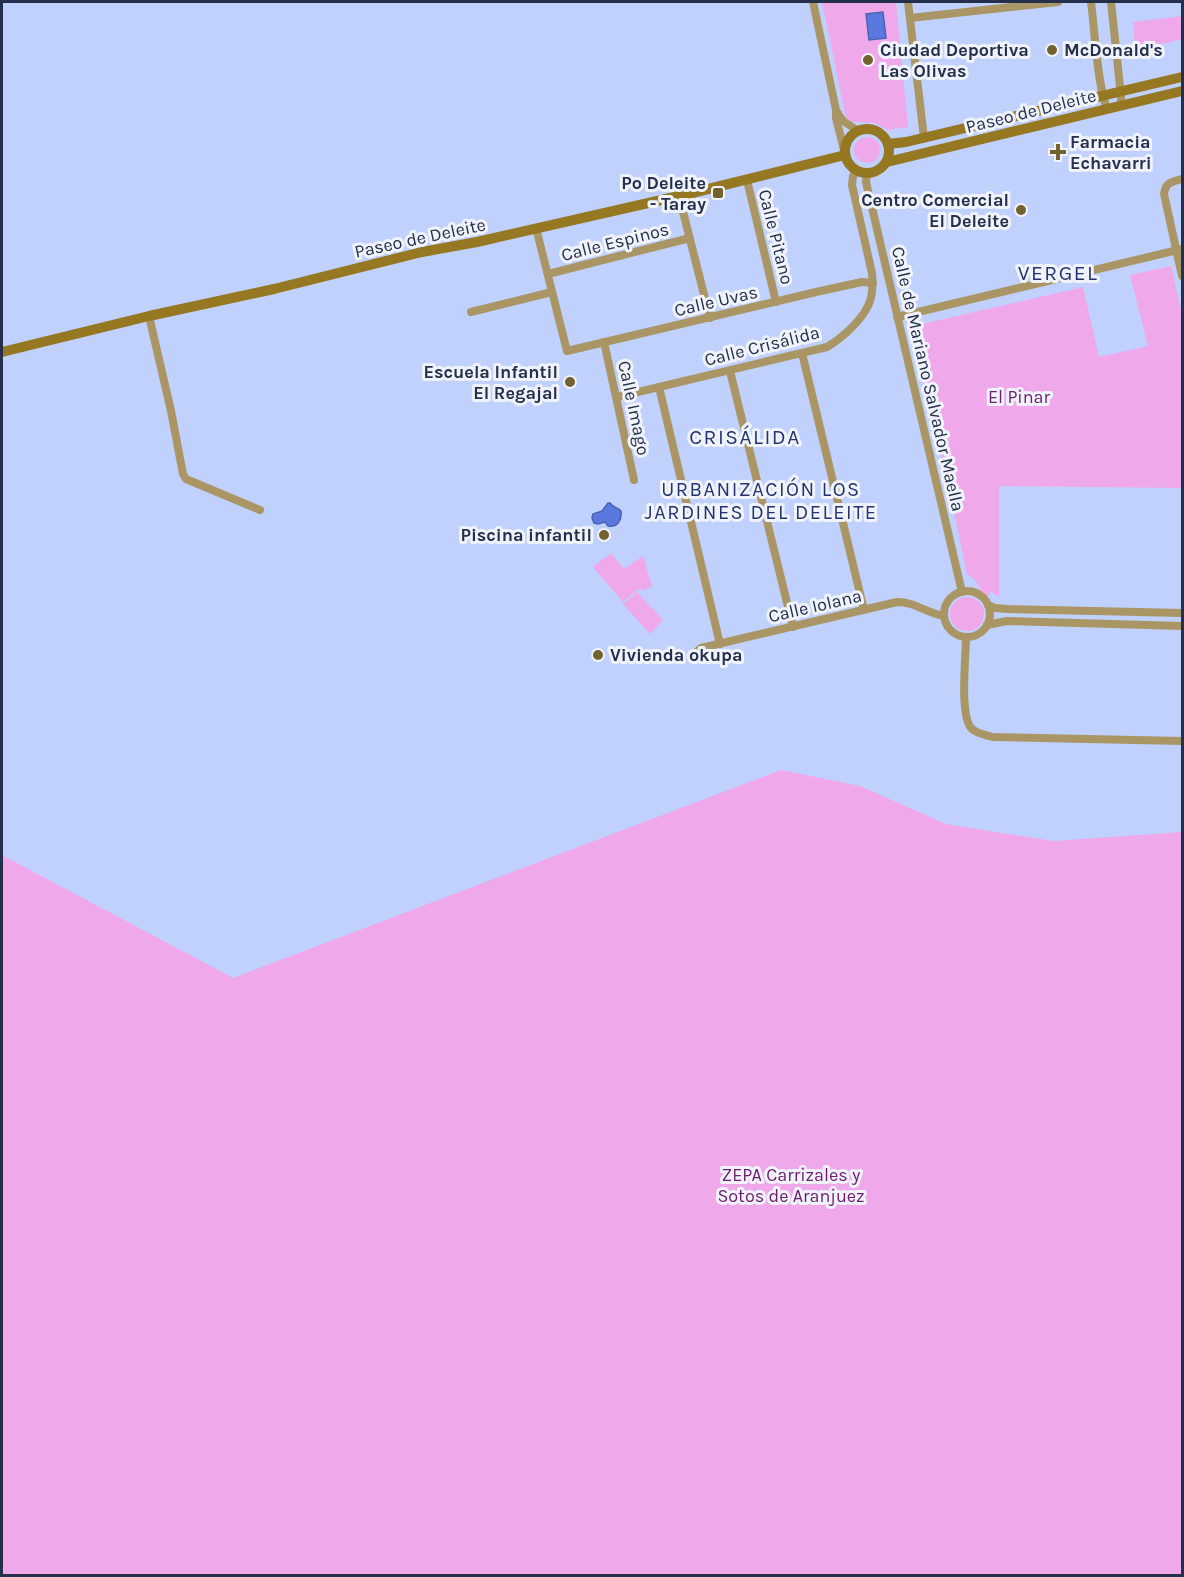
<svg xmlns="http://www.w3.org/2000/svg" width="1184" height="1577" font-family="Karla,sans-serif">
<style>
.green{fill:#efa9eb}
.water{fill:#5979de;stroke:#4963b2;stroke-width:1.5}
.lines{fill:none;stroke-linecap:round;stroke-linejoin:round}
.street{stroke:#aa9665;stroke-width:8}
.secondary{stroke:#967822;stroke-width:10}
.poi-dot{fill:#746130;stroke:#f0f3fa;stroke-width:2}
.labels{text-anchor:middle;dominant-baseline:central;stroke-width:6;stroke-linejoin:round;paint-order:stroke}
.poi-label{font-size:18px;font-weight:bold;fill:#242f4b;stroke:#f0f3fa;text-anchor:start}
.street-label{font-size:18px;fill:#242f4b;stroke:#f0f3fa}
.park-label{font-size:18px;fill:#6e1c6d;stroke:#f0f3fa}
.neighbourhood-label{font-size:20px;letter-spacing:1.5px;fill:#223371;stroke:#f0f3fa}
.quarter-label{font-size:21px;letter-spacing:1.5px;fill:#223371;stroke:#f0f3fa}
</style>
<rect width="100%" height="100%" fill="#c0d1fe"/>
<g class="green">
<path d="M 822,2 L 896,2 L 908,127 L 888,130 L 875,123 L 853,122 L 846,118 Z"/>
<path d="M 1182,16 L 1182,39 L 1135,51 L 1133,22 Z"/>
<circle cx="867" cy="150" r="13"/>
<path d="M 1171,266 L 1182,314 L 1182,488 L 999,486 L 999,597 L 990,591 L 986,602 L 976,581 L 967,574 L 949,488 L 909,327 L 1083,287 L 1099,357 L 1148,346 L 1130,275 Z"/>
<path d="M 611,553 L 624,569 L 643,556 L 652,586 L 643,591 L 640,588 L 623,602 L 593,567 Z"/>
<path d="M 637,592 L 663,620 L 650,634 L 623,604 Z"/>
<circle cx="967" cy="614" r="17"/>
<path d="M 781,770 L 860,786 L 946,824 L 1053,841 L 1182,832 L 1182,1575 L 2,1575 L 2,855 L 233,978 Z"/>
</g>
<g class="water">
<path d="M 883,12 L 886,38 L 869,40 L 866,14 Z"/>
<path d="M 608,503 L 610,503 C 613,508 618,507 621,511 C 622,519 618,528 608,526 L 605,522 L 598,524 L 594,523 L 592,518 L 593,514 L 602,511 Z"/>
</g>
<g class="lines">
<g class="street">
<path d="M 813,2 L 836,110 L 836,118 L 844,150"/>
<path d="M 908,2 L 924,138"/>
<path d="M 1091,2 C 1094,22 1098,96 1108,109"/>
<path d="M 1111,2 L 1121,96 L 1121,106"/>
<path d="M 910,18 L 1058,2"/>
<path d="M 837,112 L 843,121 L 857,130"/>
<path d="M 867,173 L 866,182 L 962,592"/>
<path d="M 1182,179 C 1171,182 1166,182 1164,194 L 1182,276"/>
<path d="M 747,180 L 776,302"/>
<path d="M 679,196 L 710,318"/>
<path d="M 536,228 L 567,351 L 816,292 L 862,282 L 873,283"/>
<path d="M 548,274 L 690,238"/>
<path d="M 471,312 L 552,292"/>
<path d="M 149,316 L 171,411 L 183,474 L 186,479 L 260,510"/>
<path d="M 897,317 L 1182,249"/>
<path d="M 604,342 L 634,480"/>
<path d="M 802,353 L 864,610"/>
<path d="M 730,371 L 793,627"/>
<path d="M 659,387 L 720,644"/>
<path d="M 617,397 L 827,347 C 842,338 860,322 868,306 C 873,296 873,284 872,273 L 852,185 L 853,176 L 857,171"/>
<circle cx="967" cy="614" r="23"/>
<path d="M 988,605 L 995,608 L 1007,609 L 1182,613"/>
<path d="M 987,625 L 1007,621 L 1182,626"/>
<path d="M 966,637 C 966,656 959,717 972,729 C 978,734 986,735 993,737 L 1182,741"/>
<path d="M 693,655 L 701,648 L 897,602 C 916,602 926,613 944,616"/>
</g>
<g class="secondary">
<circle cx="867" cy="151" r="22"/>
<path d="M 888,144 L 906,142 L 1182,77"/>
<path d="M 887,162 L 1182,91"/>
<path d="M 2,352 L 149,316 L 274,289 L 422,252 L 477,242 L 688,194 L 845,155"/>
</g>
</g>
<g class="poi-dot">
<circle cx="1052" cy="50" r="6"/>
<circle cx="868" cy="60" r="6"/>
<path d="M1055 143h6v6h6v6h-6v6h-6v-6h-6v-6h6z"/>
<rect x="712" y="187" width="12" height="12" rx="3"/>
<circle cx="1021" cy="210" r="6"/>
<circle cx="570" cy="382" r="6"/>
<circle cx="604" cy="535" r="6"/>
<circle cx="598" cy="655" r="6"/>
</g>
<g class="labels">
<g class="poi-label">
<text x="880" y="50">Ciudad Deportiva<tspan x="880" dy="21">Las Olivas</tspan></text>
<text x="1064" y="50">McDonald's</text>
<text x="1070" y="142">Farmacia<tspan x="1070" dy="21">Echavarri</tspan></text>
<text x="706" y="183" text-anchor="end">Pº Deleite<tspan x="706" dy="21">- Taray</tspan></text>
<text x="1009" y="200" text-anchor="end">Centro Comercial<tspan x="1009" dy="21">El Deleite</tspan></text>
<text x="558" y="372" text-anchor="end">Escuela Infantil<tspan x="558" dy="21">El Regajal</tspan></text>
<text x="592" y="535" text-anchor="end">Piscina infantil</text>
<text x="610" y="655">Vivienda okupa</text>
</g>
<g class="street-label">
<text transform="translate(1031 111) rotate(-14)">Paseo de Deleite</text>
<text transform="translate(776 237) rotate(76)">Calle Pitano</text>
<text transform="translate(420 238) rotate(-12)">Paseo de Deleite</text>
<text transform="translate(615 242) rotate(-14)">Calle Espinos</text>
<text transform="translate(716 301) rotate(-13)">Calle Uvas</text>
<text transform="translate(762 346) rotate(-14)">Calle Crisálida</text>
<text transform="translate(928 379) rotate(77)">Calle de Mariano Salvador Maella</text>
<text transform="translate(634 408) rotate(78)">Calle Imago</text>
<text transform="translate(815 606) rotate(-13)">Calle Iolana</text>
</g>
<g class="park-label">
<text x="1019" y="397">El Pinar</text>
<text x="791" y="1175">ZEPA Carrizales y<tspan x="791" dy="21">Sotos de Aranjuez</tspan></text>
</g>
<g class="neighbourhood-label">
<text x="761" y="489">URBANIZACIÓN LOS<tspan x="761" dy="23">JARDINES DEL DELEITE</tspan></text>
</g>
<g class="quarter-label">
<text x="1058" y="273">VERGEL</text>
<text x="745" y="437">CRISÁLIDA</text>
</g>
</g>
<rect width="1184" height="1577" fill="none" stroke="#242f4b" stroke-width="6"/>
</svg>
